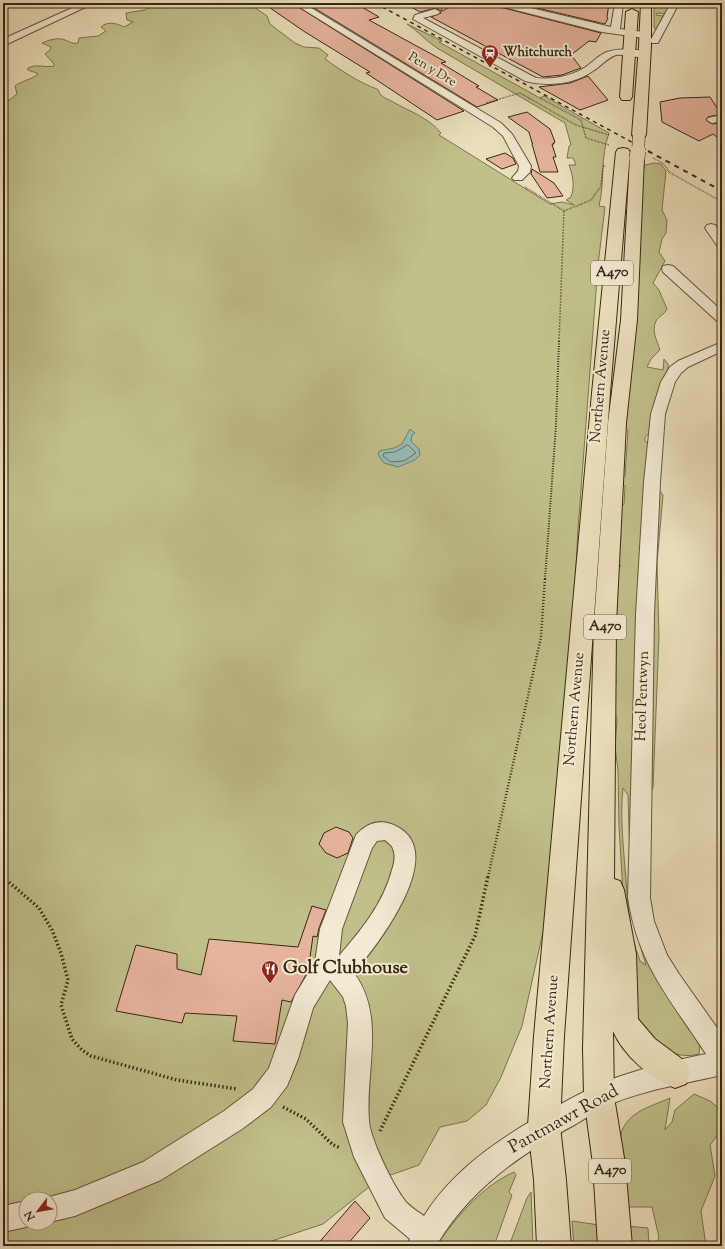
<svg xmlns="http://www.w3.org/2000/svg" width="725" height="1249" font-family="'Sorts Mill Goudy',serif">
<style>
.green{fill:#c0c08b;stroke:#7c744e;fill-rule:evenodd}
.water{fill:#99bcb4;stroke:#728073}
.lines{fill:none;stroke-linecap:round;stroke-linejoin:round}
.shore{stroke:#687262;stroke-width:1}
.building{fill:#e6b49d;stroke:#382711}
.minor-casing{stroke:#65553c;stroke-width:2}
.highway-casing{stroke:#382711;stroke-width:2}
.path-far3{stroke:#382711;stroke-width:1.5;stroke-dasharray:0.5 1;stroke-linecap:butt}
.path-far2{stroke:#382711;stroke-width:2;stroke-dasharray:1 1.5;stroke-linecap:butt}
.path-far1{stroke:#382711;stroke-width:2.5;stroke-dasharray:1 2;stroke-linecap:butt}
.path{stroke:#382711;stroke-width:3.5;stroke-dasharray:1.5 2.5;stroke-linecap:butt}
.minor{fill:#f2ead3;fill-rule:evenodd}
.highway{fill:#ebdfbb;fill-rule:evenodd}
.rail-far1{stroke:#382711;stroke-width:1.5;stroke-dasharray:4 4;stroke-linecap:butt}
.rail{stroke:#382711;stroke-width:2;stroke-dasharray:5 5;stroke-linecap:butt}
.highway-bridge-far1-casing{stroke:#382711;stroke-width:13;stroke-linecap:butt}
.highway-bridge-casing{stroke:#382711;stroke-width:16;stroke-linecap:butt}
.highway-bridge-far1{stroke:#ebdfbb;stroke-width:12}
.highway-bridge{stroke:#ebdfbb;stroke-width:15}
.labels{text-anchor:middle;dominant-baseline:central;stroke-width:4;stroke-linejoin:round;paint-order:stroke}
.far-poi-label{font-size:13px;font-weight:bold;fill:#382711;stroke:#f2ead3;text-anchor:start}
.far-street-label{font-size:13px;fill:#382711;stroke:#f2ead3}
.shield{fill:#f2ead3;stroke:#70624b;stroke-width:1}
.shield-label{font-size:14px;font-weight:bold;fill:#382711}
.street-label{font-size:15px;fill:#382711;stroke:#f2ead3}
.near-poi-label{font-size:18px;font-weight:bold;fill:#382711;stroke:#f2ead3;text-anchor:start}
.near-street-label{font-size:18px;fill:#382711;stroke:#f2ead3}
</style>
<rect width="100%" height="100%" fill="#ebdfbb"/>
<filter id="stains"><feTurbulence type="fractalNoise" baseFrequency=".005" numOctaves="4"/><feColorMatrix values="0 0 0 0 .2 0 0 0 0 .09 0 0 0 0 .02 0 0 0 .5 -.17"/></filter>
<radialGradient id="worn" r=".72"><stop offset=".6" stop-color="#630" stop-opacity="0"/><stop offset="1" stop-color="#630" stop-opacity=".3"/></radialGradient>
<g class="green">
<path d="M 150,3 L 248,3 L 267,16 L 270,24 L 275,28 L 295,43 L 304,47 L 319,48 L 328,55 L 325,59 C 342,71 358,82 377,89 C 379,90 379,92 380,94 C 383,98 390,100 393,102 C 409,111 429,118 441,133 L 439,135 L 550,204 L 562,202 L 574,205 L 566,200 L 571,197 C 575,186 573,176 569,165 L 576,165 L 573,158 L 567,158 L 569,146 L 571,145 L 565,123 L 437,48 C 426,41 418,31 407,24 L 442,41 L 439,42 L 540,98 L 544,96 L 609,133 C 600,158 605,181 599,206 L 605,207 L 598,265 L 578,529 L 573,625 L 546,919 L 522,1026 L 501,1077 L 486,1105 L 467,1121 L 440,1127 L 419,1165 L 379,1179 L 323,1224 L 272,1241 L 266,1246 L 3,1246 L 3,105 L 17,94 L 15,86 C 21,81 31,80 38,74 C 34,71 30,72 27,69 C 34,63 45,68 54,66 L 54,64 L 45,54 L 50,50 L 51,47 L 42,43 C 49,40 58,37 65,40 C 70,42 73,44 78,43 L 79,38 L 98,36 L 106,31 L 101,27 C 107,21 117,23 124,27 L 133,22 L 127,20 L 126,13 L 145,10 L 150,7 ZM 26,1199 L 50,1199 L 50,1223 L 26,1223 Z"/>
<path d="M 654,5 L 660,5 L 668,8 L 665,14 L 657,13 L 656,15 L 663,16 L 657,29 L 654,28 Z"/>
<path d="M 654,163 L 661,164 L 666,171 L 662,210 L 667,220 L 666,233 L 662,239 L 659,252 L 665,261 L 653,283 L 659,290 L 667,309 C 664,315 659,316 656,321 C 651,331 657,340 660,350 L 651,359 L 647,367 L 663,370 L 664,359 L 668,364 C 669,370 665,373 664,379 C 663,384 666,392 667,398 C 670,415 658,426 645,437 L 645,441 L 652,446 L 659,490 L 663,495 L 657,563 L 659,636 L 653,788 L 649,793 L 630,860 L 628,795 L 623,788 C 620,814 623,842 625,868 C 628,901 628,930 640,961 L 646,965 L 636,932 L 700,1042 L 699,1054 C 674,1061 654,1043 635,1030 L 624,910 L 619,826 L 618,771 L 615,746 L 617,719 L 614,710 L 616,681 L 614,665 L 613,572 L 621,566 L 615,563 L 621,536 L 618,526 L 617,508 L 624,504 L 625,486 L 619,481 L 625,476 L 628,430 L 625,427 L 641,174 L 645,165 Z"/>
<path d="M 694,1094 L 710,1101 L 722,1111 L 722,1129 L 710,1145 L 715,1176 L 701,1211 L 706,1246 L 656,1246 L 659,1237 L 652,1207 L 625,1207 L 621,1133 C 629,1111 650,1107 670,1098 L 665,1130 L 672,1122 L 675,1110 Z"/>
<path d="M 514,1172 L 516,1175 L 509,1192 L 512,1195 L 494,1246 L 440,1246 L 439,1244 L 441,1239 C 460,1213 483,1186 514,1172 Z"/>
<path d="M 531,1192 L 533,1246 L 509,1246 L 527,1198 Z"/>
<path d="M 572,1221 L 599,1225 L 601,1246 L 574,1246 Z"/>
<path d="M 627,1226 L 648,1228 L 649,1246 L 628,1246 Z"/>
</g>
<path class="water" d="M 410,429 L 415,433 L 412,435 L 411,441 L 419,449 L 420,455 L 415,460 L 398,467 L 384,463 L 378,455 L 379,451 L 394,448 L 402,444 Z"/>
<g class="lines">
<path class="shore" d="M 408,445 L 416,453 L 404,461 L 391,462 L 383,456 L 384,453 L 395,452 Z"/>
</g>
<g class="building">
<path d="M 263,3 L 292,3 L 464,111 L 437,120 L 366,73 L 370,72 L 305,32 Z"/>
<path d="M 306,3 L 365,3 L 362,7 L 379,17 L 369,20 L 446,62 L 441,63 L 479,86 L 476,87 L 498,100 L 477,107 Z"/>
<path d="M 404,3 L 441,3 L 442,11 L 458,3 L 494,3 L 496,6 L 601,33 L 596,42 L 589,41 L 571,55 L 581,68 L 562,75 L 543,77 L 431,17 L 441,13 L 441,11 L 436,8 L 420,12 Z"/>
<path d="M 516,3 L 609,3 L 607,17 L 608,18 L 605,24 Z"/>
<path d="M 588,76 L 608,100 L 580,110 L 539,87 L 570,83 Z"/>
<path d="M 710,97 L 721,114 L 708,117 L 706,120 L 712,124 L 722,123 L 722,141 L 713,134 L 699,141 L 662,122 L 660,102 L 680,98 Z"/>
<path d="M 527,112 L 550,129 L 555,142 L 554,142 L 554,144 L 552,144 L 556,157 L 553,157 L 558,172 L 540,172 L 532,144 L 533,143 L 532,143 L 529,132 L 508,117 Z"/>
<path d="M 505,153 L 513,158 L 516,164 L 502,169 L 486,159 Z"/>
<path d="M 532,169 L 554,183 L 563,196 L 547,198 L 531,174 Z"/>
<path d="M 336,827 L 349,832 L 353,838 L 348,853 L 337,858 L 326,853 L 319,844 L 324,833 Z"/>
<path d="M 312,906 L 326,910 L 319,928 L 317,937 L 313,936 L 308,971 L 291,1002 L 282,1000 L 275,1044 L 233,1041 L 237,1016 L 185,1013 L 182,1023 L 116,1011 L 136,945 L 177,954 L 177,969 L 201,975 L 209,939 L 298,947 Z"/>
<path d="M 355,1201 L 370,1218 L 346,1246 L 316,1246 Z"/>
</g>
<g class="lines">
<g class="minor-casing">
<g id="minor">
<path d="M 83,3 L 94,3 L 3,46 L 3,39 Z"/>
<path d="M 293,3 L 303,3 L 501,123 L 512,134 L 531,166 L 530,172 L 522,180 L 514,180 L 512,178 L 518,171 L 519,166 L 503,136 L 493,127 Z"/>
<path d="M 495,3 L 510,3 L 611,27 L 615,3 L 623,3 L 620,29 L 644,32 L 649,35 L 644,38 L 602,32 L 496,5 Z"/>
<path d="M 671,3 L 679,3 L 658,43 L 652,43 L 650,41 Z"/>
<path d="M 435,9 L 440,12 L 438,14 L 423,18 L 536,78 C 553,80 573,76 587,66 C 594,61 599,55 607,52 C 620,48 635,49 647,52 L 649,54 C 643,61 625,53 616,55 C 607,58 601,66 593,71 C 575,84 547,87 525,81 L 413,19 L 415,15 Z"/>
<path d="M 722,115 L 722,121 L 712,123 L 707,120 L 708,118 Z"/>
<path d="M 711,224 L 715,225 L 722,235 L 722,248 L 718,247 L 705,228 L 707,225 Z"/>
<path d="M 668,265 L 673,266 L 722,311 L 722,322 L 717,321 L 663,272 L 662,269 L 663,266 Z"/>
<path d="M 722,342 L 722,351 L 688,367 L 681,373 L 675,382 L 665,414 L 660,482 L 654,614 L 650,898 L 654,921 L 667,955 L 679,974 L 722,1035 L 722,1075 C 686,1083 650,1089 616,1102 C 602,1108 589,1116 576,1124 C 520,1154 469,1190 436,1246 L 407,1246 L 410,1239 L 385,1218 L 354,1157 L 343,1122 L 348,1023 L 346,1006 L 343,997 L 330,980 L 313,1008 L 298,1059 L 287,1086 L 271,1107 L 242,1129 L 161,1180 L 75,1216 L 50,1222 L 50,1199 L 42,1199 L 75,1190 L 143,1162 L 224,1111 L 253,1089 L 269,1068 L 295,995 L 315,962 L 320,929 L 356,835 C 365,825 377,819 391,824 C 454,847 378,944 354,973 C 386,1016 365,1071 369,1121 C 370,1138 392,1183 403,1198 C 407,1205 417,1211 424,1216 C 456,1165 508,1133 561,1104 C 579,1094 598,1084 618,1077 C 647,1067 676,1060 706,1054 C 671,1000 638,965 628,898 L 636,614 L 644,482 L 651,414 L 661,382 L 670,367 L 678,361 ZM 385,840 C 388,843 392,845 393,849 C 396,856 394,864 392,870 C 383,904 361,930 339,956 L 342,929 L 372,848 L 377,841 Z"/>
<path d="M 26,1201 L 26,1223 L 35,1223 L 26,1227 L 3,1232 L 3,1206 Z"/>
</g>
</g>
<g class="highway-casing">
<g id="highway">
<path d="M 641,3 L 651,3 L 651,46 L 646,135 L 644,138 L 634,138 L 632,135 L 639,46 Z"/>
<path d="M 632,9 L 638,12 L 632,97 L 630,100 L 622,100 L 620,97 L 626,12 Z"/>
<path d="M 623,148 L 628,149 L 630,152 L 610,393 L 564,1036 L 560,1126 L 566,1180 L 571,1246 L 537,1246 L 534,1180 L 528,1126 L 534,1036 L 592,393 L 616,152 L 618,149 Z"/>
<path d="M 637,154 L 642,155 L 644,158 L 637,320 L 626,423 L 616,624 L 614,879 L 620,881 L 624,890 L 636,954 L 638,1019 L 655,1039 L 686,1062 L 690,1073 L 686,1084 L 675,1088 C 650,1078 624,1056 613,1031 L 614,1097 L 625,1164 L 632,1246 L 598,1246 L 593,1164 L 584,1097 L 583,1048 L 594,624 L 608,423 L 621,320 L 630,158 L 632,155 Z"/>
</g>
</g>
<g class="path-far3">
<path d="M 540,98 L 581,120 L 586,138 L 609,145"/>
<path d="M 486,103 L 520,93 L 576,125 L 609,135"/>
<path d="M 653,158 L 664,164 L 669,172 L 722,202"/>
<path d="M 525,187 L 564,211 L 591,200 L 601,186 L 603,166 L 606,166"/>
<path d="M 559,342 L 564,211"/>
</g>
<path class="path-far2" d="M 545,579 L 556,425 L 559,341"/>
<path class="path-far1" d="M 488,877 L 541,637 L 545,578"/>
<g class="path">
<path d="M 3,877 L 39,908 L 52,930 L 61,953 L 68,980 L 61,1005 L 72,1039 L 82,1050 L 91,1056 L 177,1080 L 237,1089"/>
<path d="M 283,1107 L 306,1119 L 333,1145 L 341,1148"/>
<path d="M 380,1131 L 475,936 L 488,876"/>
</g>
<use href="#minor" class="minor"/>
<use href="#highway" class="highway"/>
<path class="rail-far1" d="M 375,3 L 650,152"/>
<path class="rail" d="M 648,151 L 722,191"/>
<g class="highway-bridge-far1-casing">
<path id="highway-bridge-far1" d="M 638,152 L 639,135"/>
</g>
<g class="highway-bridge-casing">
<path id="highway-bridge" d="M 637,158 L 638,151"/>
</g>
<use href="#highway-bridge-far1" class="highway-bridge-far1"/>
<use href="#highway-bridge" class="highway-bridge"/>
</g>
<defs>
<g id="station-pin" transform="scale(0.9)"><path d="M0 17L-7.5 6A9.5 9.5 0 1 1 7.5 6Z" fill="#8f2418" stroke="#f2ead3"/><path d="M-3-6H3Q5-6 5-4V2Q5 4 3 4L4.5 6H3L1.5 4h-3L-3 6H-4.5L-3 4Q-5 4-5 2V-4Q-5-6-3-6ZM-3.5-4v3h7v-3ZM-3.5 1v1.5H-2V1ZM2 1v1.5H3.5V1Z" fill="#fff"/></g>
<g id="restaurant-pin" transform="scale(0.9)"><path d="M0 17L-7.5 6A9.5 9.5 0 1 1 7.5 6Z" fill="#8f2418" stroke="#f2ead3"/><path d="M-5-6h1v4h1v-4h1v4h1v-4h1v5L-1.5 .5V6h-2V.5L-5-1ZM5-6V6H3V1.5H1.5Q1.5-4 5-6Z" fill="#fff"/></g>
</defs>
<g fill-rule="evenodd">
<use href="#station-pin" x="490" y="53"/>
<use href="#restaurant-pin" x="270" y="969"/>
</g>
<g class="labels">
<g class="far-poi-label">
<text x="503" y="53">Whitchurch</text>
</g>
<g class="far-street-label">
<text transform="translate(432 70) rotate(31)">Pen y Dre</text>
</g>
<g class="shield">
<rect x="591" y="261" width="42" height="24" rx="3"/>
<rect x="584" y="615" width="42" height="24" rx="3"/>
<rect x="589" y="1159" width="42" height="24" rx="3"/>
</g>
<g class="shield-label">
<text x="612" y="273">A470</text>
<text x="605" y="627">A470</text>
<text x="610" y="1171">A470</text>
</g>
<g class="street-label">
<text transform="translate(601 386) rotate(-85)">Northern Avenue</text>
<text transform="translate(643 696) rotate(-88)">Heol Pentwyn</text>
<text transform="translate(575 709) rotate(-85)">Northern Avenue</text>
<text transform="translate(550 1032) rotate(-86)">Northern Avenue</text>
</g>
<g class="near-poi-label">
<text x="283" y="969">Golf Clubhouse</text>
</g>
<g class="near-street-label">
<text transform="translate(564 1120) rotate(-29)">Pantmawr Road</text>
</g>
</g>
<rect width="725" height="1249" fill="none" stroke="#ebdfbb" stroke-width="16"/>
<rect x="4" y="4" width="717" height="1241" fill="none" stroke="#382711" stroke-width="2"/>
<rect x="8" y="8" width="709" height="1233" fill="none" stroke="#382711"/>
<g transform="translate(38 1211) rotate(239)"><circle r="19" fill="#f2ead3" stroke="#a89c85"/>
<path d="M0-3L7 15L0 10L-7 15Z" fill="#8f2418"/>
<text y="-6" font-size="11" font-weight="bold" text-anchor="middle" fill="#382711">N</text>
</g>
<rect width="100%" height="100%" filter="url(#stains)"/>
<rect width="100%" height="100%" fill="url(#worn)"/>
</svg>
